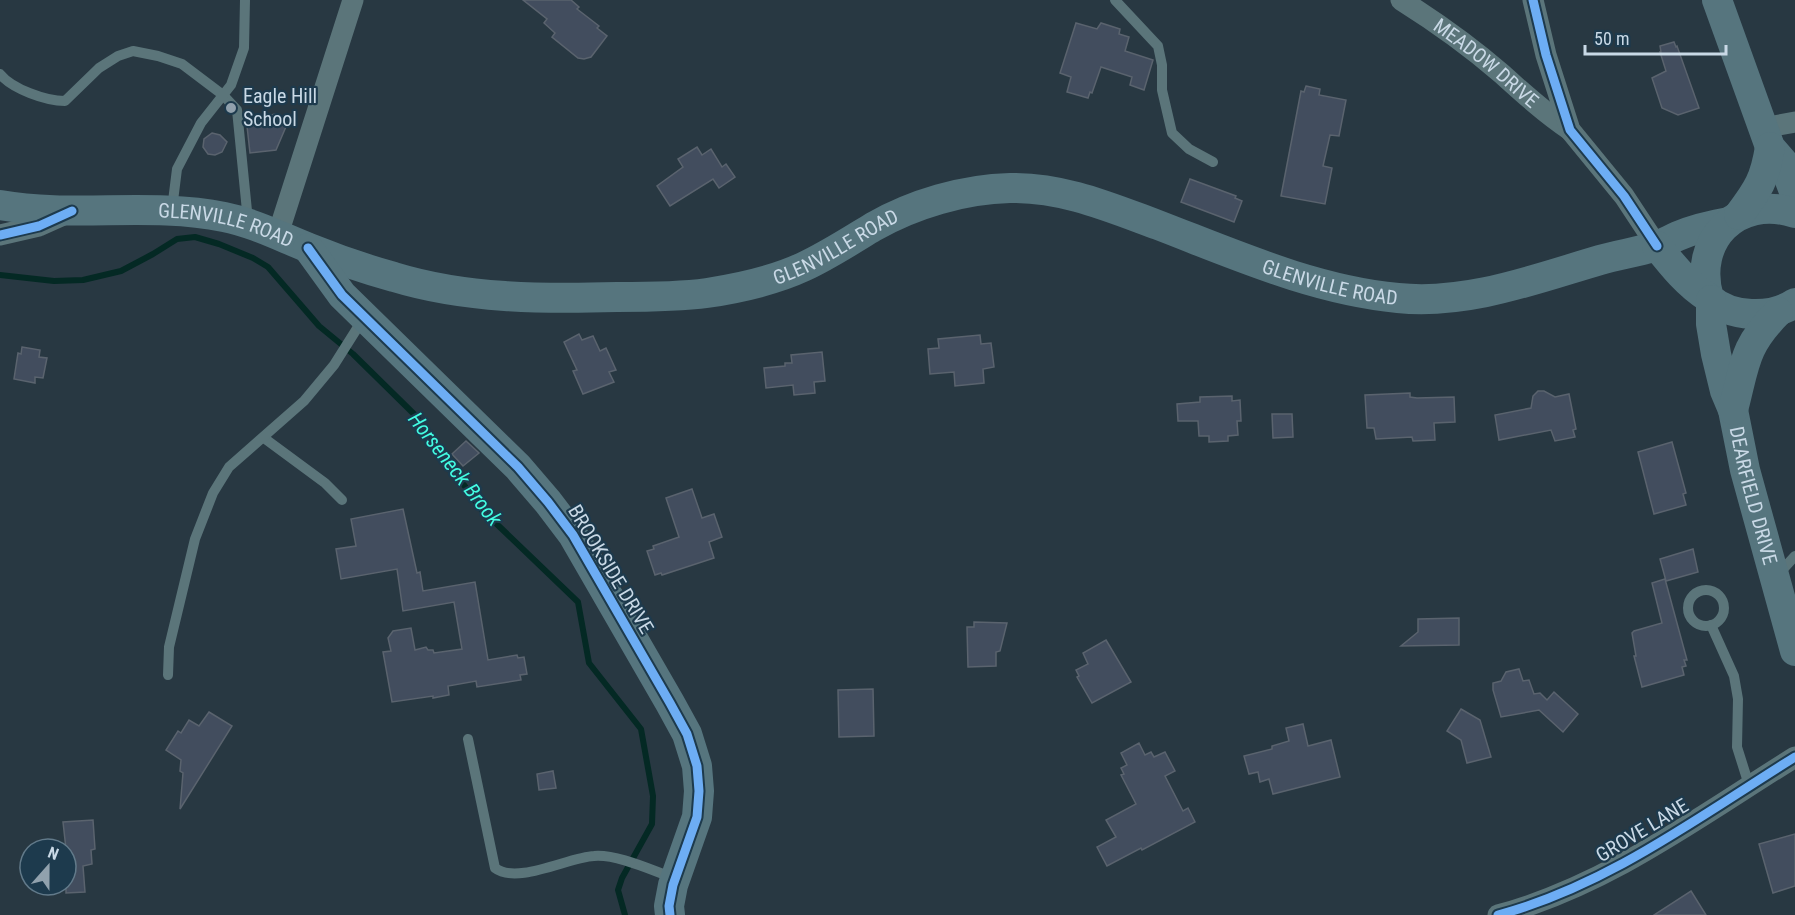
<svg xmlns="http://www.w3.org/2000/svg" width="1795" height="915" font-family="'Roboto Condensed',sans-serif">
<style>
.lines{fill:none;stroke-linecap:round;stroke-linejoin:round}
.stream{stroke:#042924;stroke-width:6}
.building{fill:#424d5e;stroke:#5a636e;stroke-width:1.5}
.lane{stroke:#5b757a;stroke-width:10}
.street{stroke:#5b757a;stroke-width:21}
.secondary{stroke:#56757e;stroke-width:30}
.cycleway-casing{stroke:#1d3a4d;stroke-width:13}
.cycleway{stroke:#6dadf4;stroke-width:9}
.poi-dot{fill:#91a1ad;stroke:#1d3a4d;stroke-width:2}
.labels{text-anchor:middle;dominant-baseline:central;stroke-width:4.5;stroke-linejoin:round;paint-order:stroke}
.street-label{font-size:20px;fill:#c9d9e6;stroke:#1d3a4d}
.poi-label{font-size:20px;fill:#c9d9e6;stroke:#1d3a4d;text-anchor:start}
.water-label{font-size:21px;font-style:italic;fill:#43fce2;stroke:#1d3a4d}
</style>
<rect width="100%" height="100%" fill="#283842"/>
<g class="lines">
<path class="stream" d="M 0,275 L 54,281 L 83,280 L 121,271 L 153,254 L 177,239 L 195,237 L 219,244 L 253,258 L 268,267 L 319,326 L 353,354 L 416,416 L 480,508 L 578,602 L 589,663 L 641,729 L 653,796 L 652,824 L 622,878 L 618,890 L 625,915"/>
</g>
<g class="building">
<path d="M 523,0 L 571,0 L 579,7 L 577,9 L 599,26 L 597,28 L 607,36 L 591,57 L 584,59 L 578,58 L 552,37 L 555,33 L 544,23 L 547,19 Z"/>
<path d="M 1076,23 L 1097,29 L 1101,23 L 1120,29 L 1119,34 L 1129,37 L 1125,51 L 1153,60 L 1144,90 L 1130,85 L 1132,77 L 1101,67 L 1092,93 L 1090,92 L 1088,98 L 1067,92 L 1071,77 L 1060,73 Z"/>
<path d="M 1674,42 L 1676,47 L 1677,46 L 1699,108 L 1678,115 L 1662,108 L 1652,78 L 1666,71 L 1660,52 L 1661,52 L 1660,46 Z"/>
<path d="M 1306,86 L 1320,89 L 1319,95 L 1346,100 L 1339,136 L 1330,135 L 1323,166 L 1332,168 L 1325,204 L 1281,196 L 1301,91 L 1304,92 Z"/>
<path d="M 266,114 L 266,116 L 276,114 L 277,124 L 288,122 L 276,150 L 250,153 L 246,117 Z"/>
<path d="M 212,133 L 220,135 L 227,142 L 222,152 L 215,155 L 208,154 L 203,147 L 204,139 Z"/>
<path d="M 697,147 L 702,155 L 711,149 L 722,167 L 726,164 L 735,177 L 719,188 L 713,179 L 670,206 L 657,186 L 683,167 L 678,159 Z"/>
<path d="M 1190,179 L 1236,196 L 1235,198 L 1242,201 L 1234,222 L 1181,202 Z"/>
<path d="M 579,334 L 582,340 L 593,336 L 600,351 L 606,348 L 616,370 L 609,372 L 614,382 L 583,394 L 573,371 L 577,370 L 564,342 Z"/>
<path d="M 980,335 L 981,344 L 991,343 L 994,367 L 983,369 L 984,383 L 955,386 L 954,372 L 930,374 L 928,349 L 939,348 L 938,339 Z"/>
<path d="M 22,347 L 40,350 L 39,357 L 47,358 L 43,378 L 35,377 L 35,383 L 14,379 L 18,353 L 21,354 Z"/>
<path d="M 822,352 L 825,381 L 814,382 L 815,393 L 794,395 L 793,385 L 766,388 L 764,368 L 785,366 L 785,363 L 792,363 L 791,355 Z"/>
<path d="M 1538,391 L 1544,391 L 1555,397 L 1569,394 L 1576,429 L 1573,430 L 1575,437 L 1555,441 L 1551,430 L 1499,440 L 1495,415 L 1531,408 L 1533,396 Z"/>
<path d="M 1410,393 L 1410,397 L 1417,398 L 1454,397 L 1455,422 L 1434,423 L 1435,440 L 1413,441 L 1412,437 L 1376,439 L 1374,428 L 1367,428 L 1365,395 Z"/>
<path d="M 1232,396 L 1232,401 L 1240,400 L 1241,421 L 1237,421 L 1238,435 L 1228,436 L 1228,441 L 1209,442 L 1209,436 L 1199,436 L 1198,421 L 1178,421 L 1177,404 L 1200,402 L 1200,397 Z"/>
<path d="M 1272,414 L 1292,414 L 1293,437 L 1273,438 Z"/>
<path d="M 466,441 L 479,453 L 463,466 L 452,454 Z"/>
<path d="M 1672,442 L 1686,493 L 1683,494 L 1686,505 L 1654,514 L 1638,452 Z"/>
<path d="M 692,489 L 702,518 L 714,514 L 722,537 L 709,542 L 714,558 L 662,575 L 661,573 L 655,575 L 647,551 L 654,549 L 653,546 L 679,537 L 666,498 Z"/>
<path d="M 403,509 L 417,573 L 420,572 L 423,591 L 475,582 L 488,660 L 517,655 L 518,658 L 524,657 L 527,674 L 520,675 L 521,680 L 477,687 L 476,681 L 448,686 L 449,695 L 433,698 L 433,696 L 392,702 L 383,652 L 391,651 L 388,638 L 393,631 L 411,628 L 415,650 L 426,647 L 428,650 L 433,650 L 434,653 L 462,649 L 454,602 L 403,611 L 397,569 L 341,579 L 336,549 L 356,546 L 351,519 Z"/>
<path d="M 1693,549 L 1698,572 L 1666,581 L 1660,559 Z"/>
<path d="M 1665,579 L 1687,660 L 1684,660 L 1686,666 L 1682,667 L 1684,675 L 1642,687 L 1634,656 L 1636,656 L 1632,633 L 1634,631 L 1662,623 L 1652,583 Z"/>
<path d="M 1459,618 L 1459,645 L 1401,646 L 1418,632 L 1418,619 Z"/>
<path d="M 974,622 L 1007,623 L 1000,651 L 996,652 L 996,666 L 968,667 L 967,627 L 974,627 Z"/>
<path d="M 1106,640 L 1131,682 L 1092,703 L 1077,677 L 1079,676 L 1076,670 L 1088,664 L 1083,653 Z"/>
<path d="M 1519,669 L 1523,681 L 1529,680 L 1534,694 L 1540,693 L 1547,700 L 1554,692 L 1578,714 L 1563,732 L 1539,710 L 1501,717 L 1493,690 L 1493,683 L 1501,681 L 1506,672 Z"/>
<path d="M 873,689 L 874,736 L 839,737 L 838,690 Z"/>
<path d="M 1461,709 L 1480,720 L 1491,757 L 1467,763 L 1461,740 L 1447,731 Z"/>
<path d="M 209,712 L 232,726 L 180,809 L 183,773 L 180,771 L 181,760 L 166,750 L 178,731 L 181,733 L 189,720 L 199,726 Z"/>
<path d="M 1303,724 L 1308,746 L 1331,740 L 1340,777 L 1273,794 L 1269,779 L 1260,782 L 1258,772 L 1249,774 L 1244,756 L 1272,749 L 1272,746 L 1289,741 L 1286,728 Z"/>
<path d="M 1139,743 L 1145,755 L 1151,752 L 1154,757 L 1165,752 L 1175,771 L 1165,776 L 1183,811 L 1188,808 L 1195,822 L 1142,850 L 1141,848 L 1107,866 L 1097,847 L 1116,837 L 1106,820 L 1136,804 L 1121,775 L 1124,774 L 1121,768 L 1127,765 L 1121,753 Z"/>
<path d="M 553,771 L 556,788 L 539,790 L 537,774 Z"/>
<path d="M 93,820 L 95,849 L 91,850 L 92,864 L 83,866 L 85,892 L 66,893 L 66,849 L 63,822 Z"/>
<path d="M 1795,834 L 1795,886 L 1773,893 L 1759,844 Z"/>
<path d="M 1691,891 L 1706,915 L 1654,915 Z"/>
</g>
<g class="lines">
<g class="lane">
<path d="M 1115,0 L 1158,46 L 1162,65 L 1162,90 L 1172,133 L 1189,149 L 1213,162"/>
<path d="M 0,74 C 12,89 46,101 65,101 L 99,68 L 118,56 L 133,51 L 158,56 L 182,64 L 223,95 L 237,110 L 248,221"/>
<path d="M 172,209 L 177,169 L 201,123 L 231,85 L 244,48 L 245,0"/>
<path d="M 264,438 L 325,483 L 342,500"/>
<path d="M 1774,571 L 1784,568 L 1795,556"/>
<circle cx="1706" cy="608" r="18"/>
<path d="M 1711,625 L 1734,676 L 1738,699 L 1737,747 L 1749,785"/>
<path d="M 168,675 L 169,647 L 195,539 L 213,493 L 229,467 L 304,401 L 334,365 L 363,319"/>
<path d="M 468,739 L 495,868 C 517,885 569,857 594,856 C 617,854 651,870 674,878"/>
</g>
<g class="street">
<path id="s1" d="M 1401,0 C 1436,22 1471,47 1502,74 C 1524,94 1545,113 1570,130"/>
<path d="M 1533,0 L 1546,55 L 1570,130 L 1624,196 L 1657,246"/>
<path d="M 1763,128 L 1795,122"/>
<path d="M 278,234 L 353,0"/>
<path d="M 0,235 L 39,226 L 68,213"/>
<path d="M 1498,915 C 1607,886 1700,816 1795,757"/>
</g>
<g class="secondary">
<path d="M 1717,0 L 1770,147 L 1783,162 L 1795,194"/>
<path id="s2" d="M 0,205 C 74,218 150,202 224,217 C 254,223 281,237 309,248 C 336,259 365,269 394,277 C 466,299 543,299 617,297 C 647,297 678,297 707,293 C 740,288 773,281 803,267 C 827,256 850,241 873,227 C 913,204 964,189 1010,188 C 1063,187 1109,207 1158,225 C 1236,255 1314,290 1398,298 C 1468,305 1535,279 1600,260 C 1618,255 1636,252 1653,247 C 1662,244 1669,240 1678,236 C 1694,229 1712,225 1729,222"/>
<path d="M 1795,213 C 1737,194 1692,241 1709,298 C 1731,318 1771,319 1795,303"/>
<path d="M 1739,215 C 1758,190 1765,179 1770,147"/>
<path d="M 1657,246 C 1672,265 1688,285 1709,298"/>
<path d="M 308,248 L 342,295 L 518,467 L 548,502 L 573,535 L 670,703 L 687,734 L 697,766 L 699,791 L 697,817 L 673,885 L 669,906 L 670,915"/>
<path id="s3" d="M 1711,300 L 1711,324 L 1716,354 L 1725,391 L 1733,410 L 1745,470 L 1795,651"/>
<path d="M 1733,410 C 1745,365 1743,347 1778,312"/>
</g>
<g class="cycleway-casing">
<g id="cycleway">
<path d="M 1533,0 L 1546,55 L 1570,130 L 1624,196 L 1657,246"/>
<path d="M 0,235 L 39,226 L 72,211"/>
<path d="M 308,248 L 342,295 L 518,467 L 548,502 L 573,535 L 670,703 L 687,734 L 697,766 L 699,791 L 697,817 L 673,885 L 669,906 L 670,915"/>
<path d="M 1498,915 C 1607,886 1700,816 1795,757"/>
</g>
</g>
<use href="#cycleway" class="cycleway"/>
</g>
<circle class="poi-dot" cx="231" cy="108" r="6"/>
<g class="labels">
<g class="street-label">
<text stroke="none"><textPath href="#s1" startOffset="106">MEADOW DRIVE</textPath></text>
<text stroke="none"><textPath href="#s2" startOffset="228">GLENVILLE ROAD</textPath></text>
<text stroke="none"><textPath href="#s2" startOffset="858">GLENVILLE ROAD</textPath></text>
<text stroke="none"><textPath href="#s2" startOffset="1380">GLENVILLE ROAD</textPath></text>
<text stroke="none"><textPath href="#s3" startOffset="201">DEARFIELD DRIVE</textPath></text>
<text transform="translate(611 569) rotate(59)">BROOKSIDE DRIVE</text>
<text transform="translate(1642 830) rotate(-31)">GROVE LANE</text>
</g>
<g class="poi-label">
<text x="243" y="96">Eagle Hill<tspan x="243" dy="23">School</tspan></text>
</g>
<g class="water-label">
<text transform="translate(455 469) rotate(52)">Horseneck Brook</text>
</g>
</g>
<g transform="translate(48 867) rotate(21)"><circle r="28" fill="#1d3a4d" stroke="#627a8a" stroke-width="1.5"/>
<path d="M0-4.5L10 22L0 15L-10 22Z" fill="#91a1ad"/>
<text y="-9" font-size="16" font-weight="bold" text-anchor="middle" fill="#c9d9e6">N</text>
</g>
<path d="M1585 45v9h141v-9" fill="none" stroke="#c9d9e6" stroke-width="3"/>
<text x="1594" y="45" font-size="18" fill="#c9d9e6" stroke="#1d3a4d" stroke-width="4.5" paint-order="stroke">50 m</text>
</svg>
